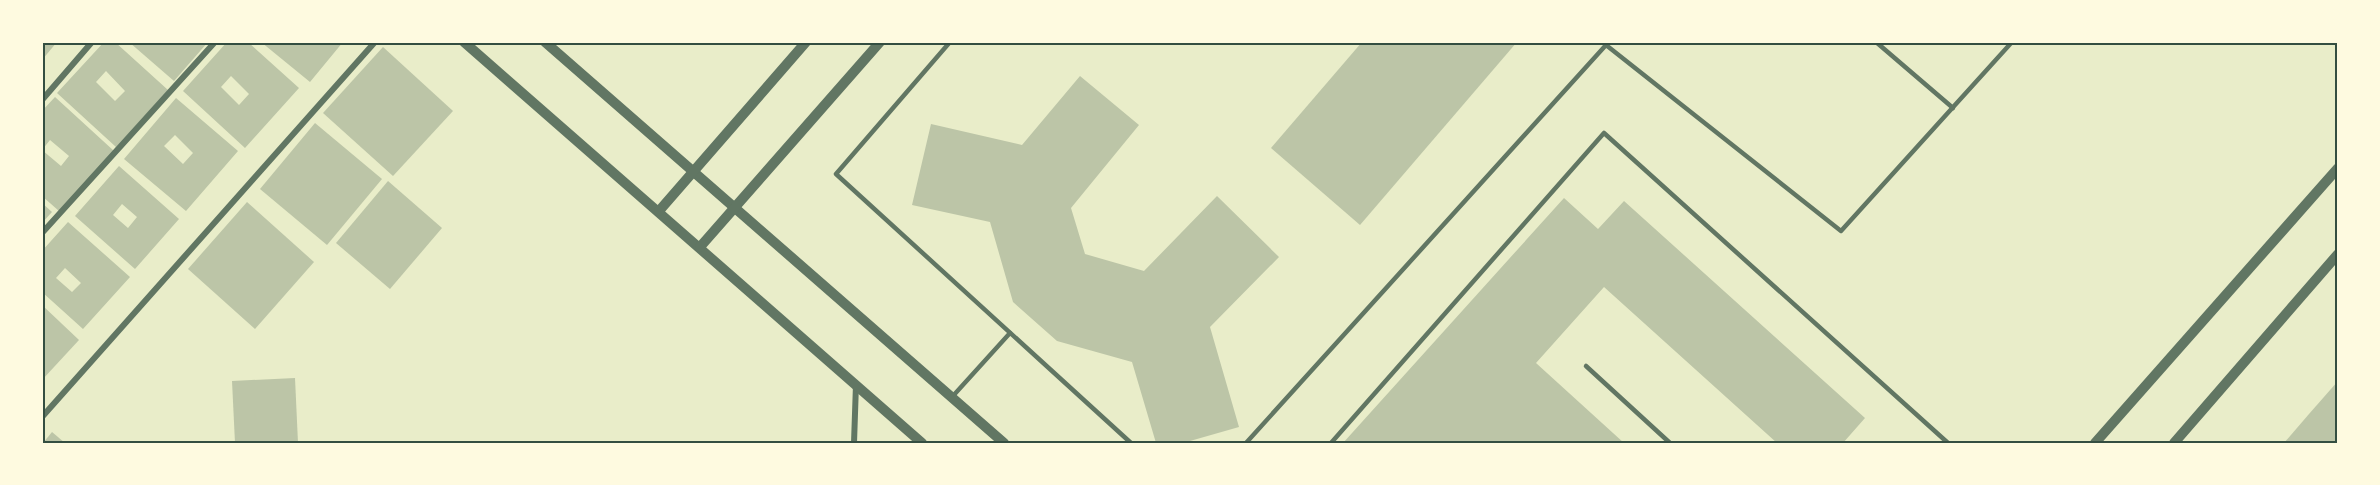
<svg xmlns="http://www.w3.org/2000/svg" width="2380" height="485" font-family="'DejaVu Sans',sans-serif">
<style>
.building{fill:#bcc5a7;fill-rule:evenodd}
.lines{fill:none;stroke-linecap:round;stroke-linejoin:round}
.service{stroke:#617663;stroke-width:4.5}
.minor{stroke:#617663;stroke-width:6}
.tertiary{stroke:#617663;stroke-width:10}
.neatline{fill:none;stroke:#344e41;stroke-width:2}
</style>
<rect width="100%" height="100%" fill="#e9edc9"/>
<g class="building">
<path d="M 42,42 L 57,42 L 42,60 Z"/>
<path d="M 104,42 L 115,42 L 168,90 L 116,147 L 57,93 ZM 106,71 L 125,91 L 115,101 L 96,82 Z"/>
<path d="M 129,42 L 208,42 L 174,81 Z"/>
<path d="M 227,42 L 248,42 L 299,88 L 245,148 L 183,91 ZM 231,76 L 249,94 L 239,105 L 221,87 Z"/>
<path d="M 261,42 L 297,43 L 343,42 L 310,82 Z"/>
<path d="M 1362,42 L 1517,42 L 1360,225 L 1271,148 Z"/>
<path d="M 383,47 L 453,111 L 393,176 L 323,113 Z"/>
<path d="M 1080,76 L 1139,125 L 1071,208 L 1085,254 L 1144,271 L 1217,196 L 1279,257 L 1210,327 L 1239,427 L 1183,443 L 1156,443 L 1132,362 L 1057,341 L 1013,302 L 990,222 L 912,205 L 931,124 L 1022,145 Z"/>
<path d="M 55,97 L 114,151 L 59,211 L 42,196 L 42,111 ZM 50,140 L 69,156 L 61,166 L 42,150 Z"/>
<path d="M 176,98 L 238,151 L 186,211 L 124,159 ZM 175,135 L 193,153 L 183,164 L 164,146 Z"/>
<path d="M 315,123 L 382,179 L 327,245 L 260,189 Z"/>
<path d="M 119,166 L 179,219 L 135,269 L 75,216 ZM 122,204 L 137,217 L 128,228 L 113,215 Z"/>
<path d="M 388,181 L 442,228 L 390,289 L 336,243 Z"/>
<path d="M 1564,198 L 1598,229 L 1624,201 L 1865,418 L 1843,443 L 1777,443 L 1604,287 L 1536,363 L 1624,443 L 1343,443 Z"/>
<path d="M 247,202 L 314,262 L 255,329 L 188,269 Z"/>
<path d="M 42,203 L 52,212 L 42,223 Z"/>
<path d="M 68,222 L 130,277 L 83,329 L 42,292 L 42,251 ZM 65,268 L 81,283 L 72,292 L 56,278 Z"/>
<path d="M 42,305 L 79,340 L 42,380 Z"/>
<path d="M 295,378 L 298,443 L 235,443 L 232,381 Z"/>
<path d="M 2338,381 L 2338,443 L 2284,443 L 2309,414 Z"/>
<path d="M 52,432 L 65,443 L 43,443 Z"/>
</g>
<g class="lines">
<g class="service">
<path d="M 950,42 L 836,174 L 1131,443"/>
<path d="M 1876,42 L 1953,108"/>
<path d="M 1586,366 L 1670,443"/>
<path d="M 952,397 L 1010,333"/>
<path d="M 1246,443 L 1606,45 L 1841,231 L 2012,42"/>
<path d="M 1331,443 L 1604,133 L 1948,443"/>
</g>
<g class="minor">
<path d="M 42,100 L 92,42"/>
<path d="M 42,233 L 215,42"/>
<path d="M 42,417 L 375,42"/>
<path d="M 854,443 L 856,384"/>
</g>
<g class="tertiary">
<path d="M 464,42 L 922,443"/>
<path d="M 545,42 L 1004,443"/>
<path d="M 659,211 L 806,42"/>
<path d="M 700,247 L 880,42"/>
<path d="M 2095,443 L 2338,168"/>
<path d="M 2174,443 L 2338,254"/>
</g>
</g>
<rect width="2380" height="485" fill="none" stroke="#fefae0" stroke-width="87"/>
<rect x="44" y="44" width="2292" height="398" class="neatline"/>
</svg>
